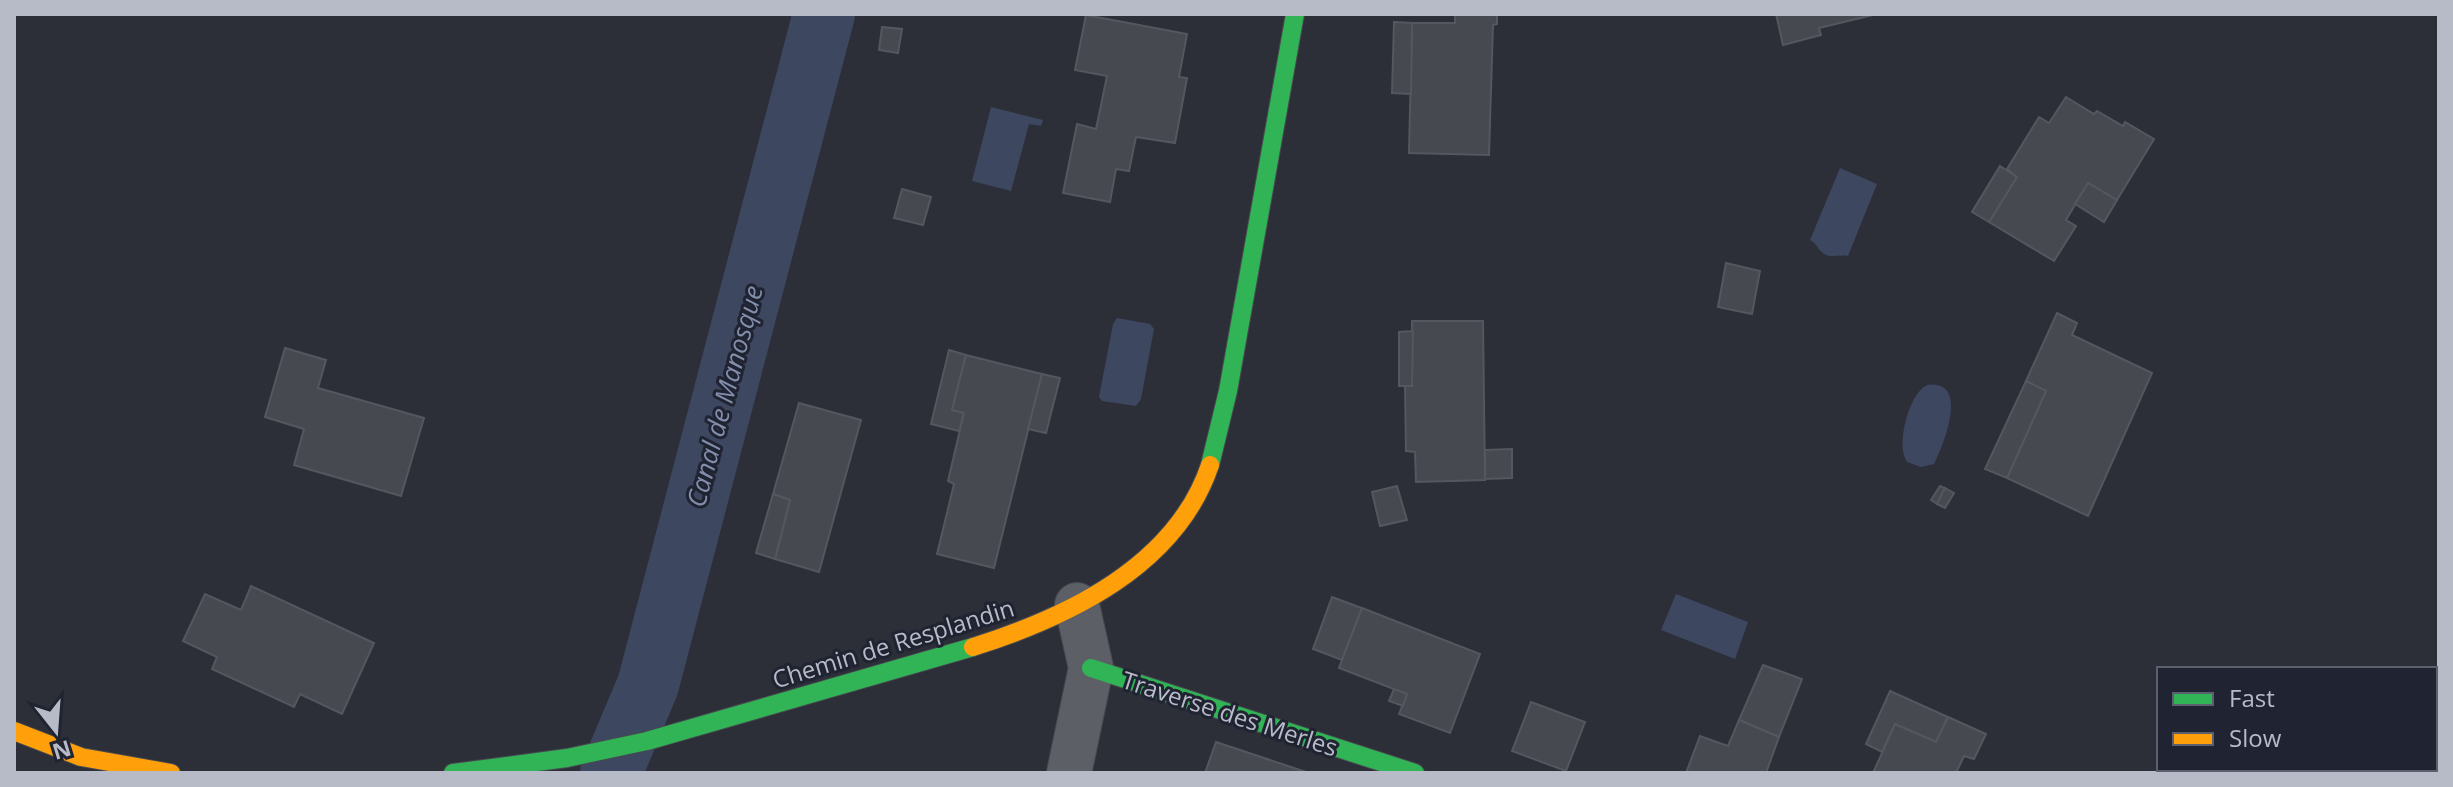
<svg xmlns="http://www.w3.org/2000/svg" width="2453" height="787" font-family="'Open Sans',sans-serif">
<style>
.water{fill:#3d4760}
.lines{fill:none;stroke-linecap:round;stroke-linejoin:round}
.canal{stroke:#3d4760;stroke-width:62}
.building{fill:#464950;stroke:#54575f;stroke-width:2}
.street-casing{stroke:#484a51;stroke-width:46}
.fast-casing{stroke:#484a51;stroke-width:20}
.slow-casing{stroke:#484a51;stroke-width:20}
.street{stroke:#5c5f66;stroke-width:44}
.fast{stroke:#30b455;stroke-width:18}
.slow{stroke:#ff9f0a;stroke-width:18}
.labels{text-anchor:middle;dominant-baseline:central;stroke-width:6;stroke-linejoin:round;paint-order:stroke}
.street-label{font-size:24px;fill:#b7bbc8;stroke:#202432}
.water-label{font-size:26px;font-style:italic;fill:#828eac;stroke:#202432}
</style>
<rect width="100%" height="100%" fill="#2c2f38"/>
<g class="water">
<path d="M 991,107 L 1043,120 L 1041,126 L 1029,124 L 1011,191 L 972,181 Z"/>
<path d="M 1840,168 L 1877,184 L 1848,256 C 1839,254 1830,259 1823,253 C 1816,248 1818,244 1810,240 Z"/>
<path d="M 1117,318 L 1150,324 L 1154,329 L 1141,399 L 1136,406 L 1102,401 L 1099,397 L 1113,324 Z"/>
<path d="M 1927,385 C 1970,379 1944,444 1934,464 L 1921,467 L 1907,462 C 1895,446 1909,393 1927,385 Z"/>
<path d="M 1676,594 L 1748,622 L 1735,659 L 1661,630 Z"/>
</g>
<g class="lines">
<path class="canal" d="M 611,773 L 648,685 L 824,14"/>
</g>
<g class="building">
<path d="M 1455,14 L 1497,14 L 1497,24 L 1493,25 L 1489,155 L 1409,153 L 1412,23 L 1455,23 Z"/>
<path d="M 1776,14 L 1877,14 L 1819,28 L 1821,35 L 1783,45 Z"/>
<path d="M 1086,15 L 1187,34 L 1179,77 L 1187,78 L 1175,143 L 1136,137 L 1129,171 L 1116,169 L 1110,202 L 1063,193 L 1077,124 L 1096,129 L 1107,76 L 1075,70 Z"/>
<path d="M 1394,22 L 1412,23 L 1411,94 L 1392,93 Z"/>
<path d="M 882,27 L 902,29 L 898,53 L 879,50 Z"/>
<path d="M 2066,97 L 2094,114 L 2097,111 L 2123,126 L 2125,122 L 2154,139 L 2117,200 L 2088,183 L 2066,220 L 2076,226 L 2054,261 L 1989,222 L 2017,177 L 2007,169 L 2039,117 L 2049,123 Z"/>
<path d="M 2000,166 L 2017,177 L 1989,222 L 1972,212 Z"/>
<path d="M 2088,183 L 2117,200 L 2104,222 L 2075,204 Z"/>
<path d="M 902,189 L 931,197 L 923,225 L 894,218 Z"/>
<path d="M 1726,263 L 1760,271 L 1752,314 L 1718,307 Z"/>
<path d="M 2057,313 L 2077,323 L 2072,335 L 2152,373 L 2088,516 L 2007,478 L 2046,391 L 2026,381 Z"/>
<path d="M 1412,321 L 1483,321 L 1485,480 L 1416,482 L 1415,452 L 1406,451 L 1405,386 L 1412,386 Z"/>
<path d="M 1413,331 L 1412,386 L 1399,386 L 1399,332 Z"/>
<path d="M 285,348 L 326,360 L 318,388 L 424,418 L 401,496 L 294,465 L 304,429 L 265,417 Z"/>
<path d="M 949,350 L 966,355 L 952,410 L 964,413 L 959,431 L 931,424 Z"/>
<path d="M 966,355 L 1042,374 L 994,568 L 937,554 L 954,484 L 948,481 L 964,413 L 952,410 Z"/>
<path d="M 1042,374 L 1060,378 L 1046,433 L 1028,429 Z"/>
<path d="M 2026,381 L 2046,391 L 2007,478 L 1985,469 Z"/>
<path d="M 799,403 L 861,420 L 819,572 L 775,559 L 790,500 L 773,494 Z"/>
<path d="M 1512,449 L 1512,478 L 1485,479 L 1485,450 Z"/>
<path d="M 1397,486 L 1407,520 L 1380,526 L 1372,492 Z"/>
<path d="M 1940,486 L 1945,488 L 1937,504 L 1931,500 Z"/>
<path d="M 1945,488 L 1954,493 L 1945,508 L 1937,504 Z"/>
<path d="M 773,494 L 790,500 L 775,559 L 756,553 Z"/>
<path d="M 251,586 L 374,643 L 342,714 L 300,694 L 294,707 L 212,669 L 217,657 L 183,641 L 205,594 L 241,610 Z"/>
<path d="M 1332,597 L 1362,608 L 1342,660 L 1313,649 Z"/>
<path d="M 1362,608 L 1480,654 L 1450,733 L 1399,714 L 1407,694 L 1339,668 Z"/>
<path d="M 1763,665 L 1802,679 L 1779,737 L 1739,720 Z"/>
<path d="M 1394,689 L 1407,694 L 1403,706 L 1389,701 Z"/>
<path d="M 1890,691 L 1948,717 L 1936,742 L 1895,724 L 1882,752 L 1866,744 Z"/>
<path d="M 1531,702 L 1585,722 L 1566,771 L 1512,751 Z"/>
<path d="M 1948,717 L 1986,734 L 1974,759 L 1964,756 L 1956,773 L 1873,773 L 1895,724 L 1936,742 Z"/>
<path d="M 1739,720 L 1779,737 L 1766,773 L 1686,773 L 1700,736 L 1728,746 Z"/>
<path d="M 1216,742 L 1309,773 L 1205,773 Z"/>
</g>
<g class="lines">
<g class="street-casing">
<path id="street" d="M 1069,773 L 1091,668 L 1077,605"/>
</g>
<g class="fast-casing">
<g id="fast">
<path d="M 1210,465 L 1228,391 L 1295,14"/>
<path d="M 1091,668 L 1415,773"/>
<path d="M 453,773 L 567,758 L 647,741 L 973,647"/>
</g>
</g>
<g class="slow-casing">
<g id="slow">
<path d="M 973,647 C 1068,617 1176,566 1210,465"/>
<path d="M 14,731 L 81,757 L 171,773"/>
</g>
</g>
<use href="#street" class="street"/>
<use href="#fast" class="fast"/>
<use href="#slow" class="slow"/>
</g>
<g class="labels">
<g class="street-label">
<text transform="translate(893 643) rotate(-17)">Chemin de Resplandin</text>
<text transform="translate(1230 713) rotate(18)">Traverse des Merles</text>
</g>
<g class="water-label">
<text transform="translate(724 396) rotate(-75)">Canal de Manosque</text>
</g>
</g>
<rect width="2453" height="787" fill="none" stroke="#b7bbc8" stroke-width="32"/>
<rect x="2157" y="667" width="280" height="104" fill="#202432" stroke="#5c606e" stroke-width="2"/>
<rect x="2173" y="693" width="40" height="12" fill="#30b455" stroke="#5c606e" stroke-width="2"/>
<text x="2229" y="707" font-size="24" fill="#b7bbc8">Fast</text>
<rect x="2173" y="733" width="40" height="12" fill="#ff9f0a" stroke="#5c606e" stroke-width="2"/>
<text x="2229" y="747" font-size="24" fill="#b7bbc8">Slow</text>
<g transform="translate(56 731) rotate(163)" stroke="#202432" stroke-width="6" paint-order="stroke">
<path d="M0-6L14 30L0 20L-14 30Z" fill="#b7bbc8"/>
<text y="-12" font-size="22" font-weight="bold" text-anchor="middle" fill="#b7bbc8">N</text>
</g>
</svg>
